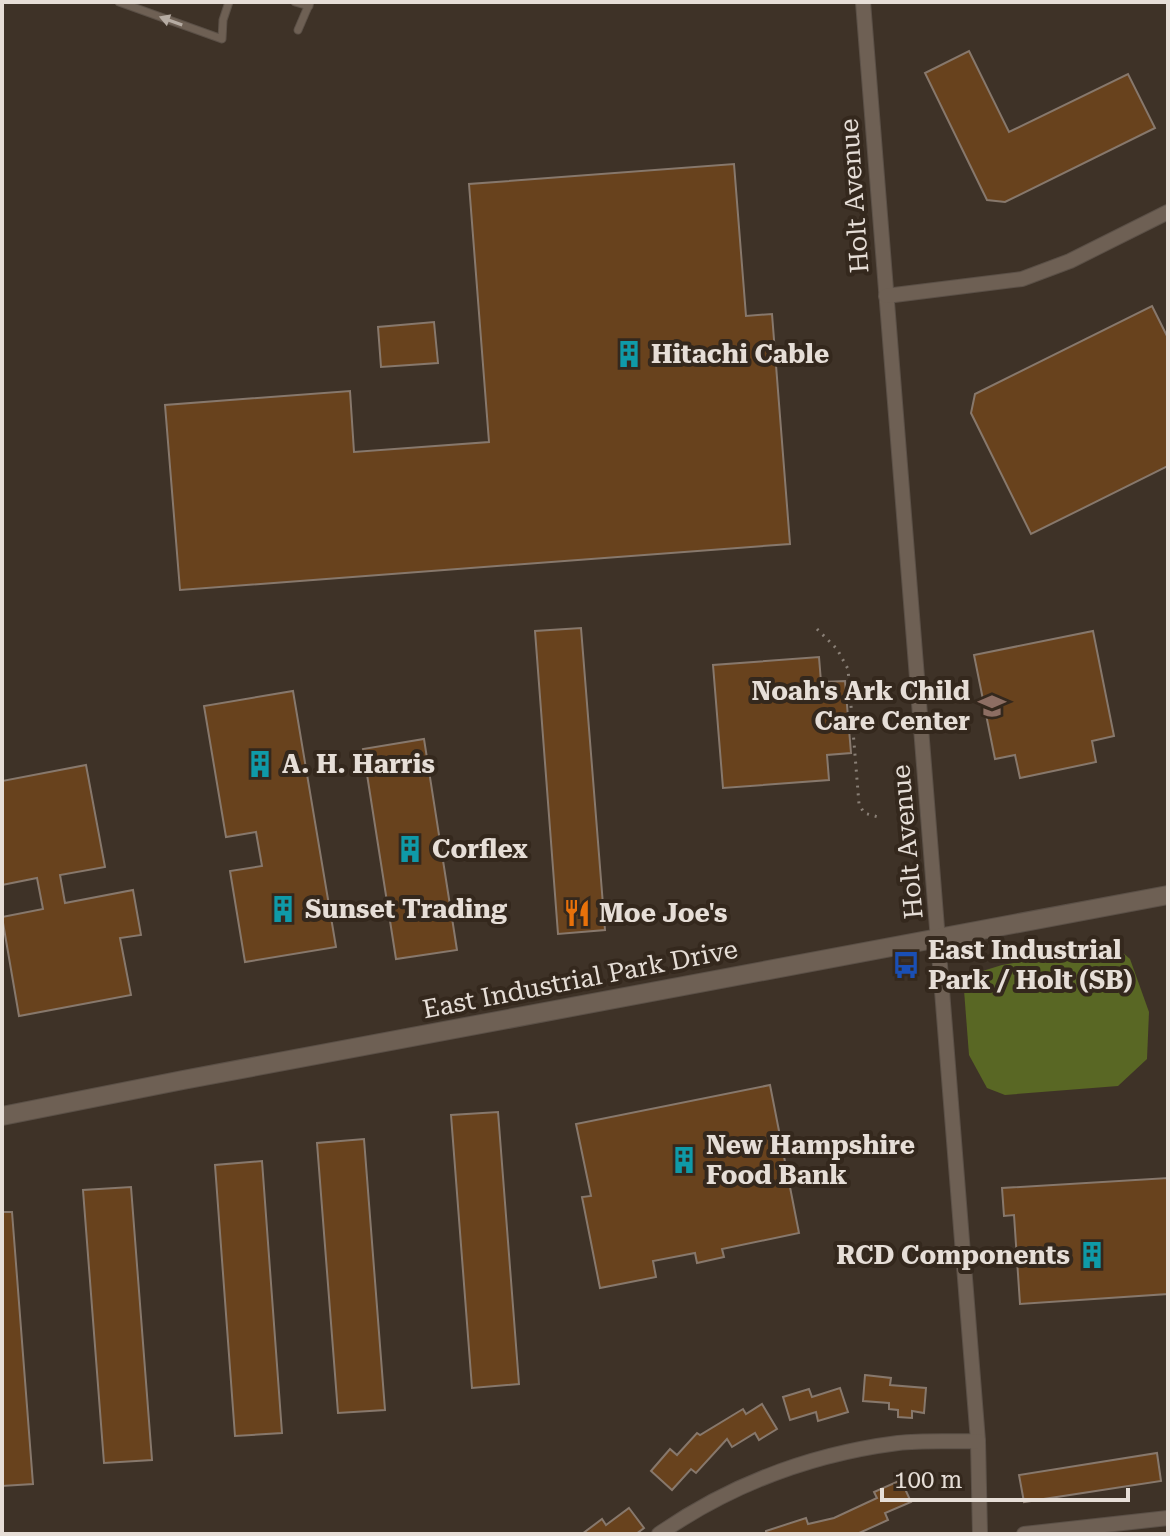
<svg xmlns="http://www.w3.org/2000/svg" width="1170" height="1536" font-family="'Roboto Serif',serif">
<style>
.green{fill:#596724}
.building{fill:#68421d;stroke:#87786c;stroke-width:2}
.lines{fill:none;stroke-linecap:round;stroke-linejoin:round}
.service-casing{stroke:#5b5047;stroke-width:9}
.minor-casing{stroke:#5b5047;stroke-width:16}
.tertiary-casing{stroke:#5b5047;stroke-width:20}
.path{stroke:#8a8077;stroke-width:3;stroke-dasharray:2 6;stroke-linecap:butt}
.service{stroke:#6e6054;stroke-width:7}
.minor{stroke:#6e6054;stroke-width:14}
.tertiary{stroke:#6e6054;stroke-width:18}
.oneway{fill:#b6aca3}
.labels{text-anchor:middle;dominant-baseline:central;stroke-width:8;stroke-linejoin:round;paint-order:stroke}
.street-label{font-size:26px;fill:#e6ded7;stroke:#34281d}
.poi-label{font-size:26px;font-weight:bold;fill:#e6ded7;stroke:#34281d;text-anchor:start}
</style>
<rect width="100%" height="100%" fill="#3e3227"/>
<path class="green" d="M 1114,945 L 1130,959 L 1149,1012 L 1147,1059 L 1118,1086 L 1005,1095 L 987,1088 L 969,1055 L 963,977 L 1002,965 Z"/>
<g class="building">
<path d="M 969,51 L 1009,132 L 1128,74 L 1155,128 L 1005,202 L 987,200 L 925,73 Z"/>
<path d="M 734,164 L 746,316 L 772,314 L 790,544 L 180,590 L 165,405 L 350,391 L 354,452 L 489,442 L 469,184 Z"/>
<path d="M 1152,306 L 1168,338 L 1168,466 L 1031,534 L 971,413 L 975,394 Z"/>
<path d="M 434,322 L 438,363 L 381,367 L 378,327 Z"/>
<path d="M 581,628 L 605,930 L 558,934 L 535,631 Z"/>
<path d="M 1093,631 L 1114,736 L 1092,741 L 1096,762 L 1020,778 L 1015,755 L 995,759 L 974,655 Z"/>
<path d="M 819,657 L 821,682 L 845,681 L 851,753 L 827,755 L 829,780 L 723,788 L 713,665 Z"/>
<path d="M 293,691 L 336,947 L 245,962 L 230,871 L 262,866 L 256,832 L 226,837 L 204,706 Z"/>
<path d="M 424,739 L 457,950 L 396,959 L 363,749 Z"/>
<path d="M 86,765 L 105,867 L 60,875 L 65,903 L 133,890 L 141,935 L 120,938 L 131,995 L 19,1016 L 2,917 L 43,909 L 37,878 L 2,885 L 2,781 Z"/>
<path d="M 770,1085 L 799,1233 L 722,1249 L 724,1257 L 697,1263 L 695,1253 L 653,1261 L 656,1277 L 600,1288 L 582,1197 L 591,1196 L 576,1124 Z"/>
<path d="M 498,1112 L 519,1384 L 472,1388 L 451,1115 Z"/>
<path d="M 364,1139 L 385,1410 L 338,1413 L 317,1143 Z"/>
<path d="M 262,1161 L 282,1433 L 235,1436 L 215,1165 Z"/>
<path d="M 1168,1178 L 1168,1294 L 1020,1304 L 1014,1215 L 1004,1216 L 1002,1188 Z"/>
<path d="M 131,1187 L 152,1460 L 104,1463 L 83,1190 Z"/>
<path d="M 2,1212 L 12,1212 L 33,1484 L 2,1486 Z"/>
<path d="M 865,1375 L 891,1378 L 890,1385 L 926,1388 L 924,1413 L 912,1411 L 912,1418 L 898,1417 L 898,1410 L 889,1409 L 889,1403 L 863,1401 Z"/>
<path d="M 840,1388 L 848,1412 L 818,1421 L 816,1412 L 790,1420 L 783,1397 L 809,1389 L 812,1397 Z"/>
<path d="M 762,1404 L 777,1429 L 759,1440 L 755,1433 L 732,1447 L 727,1439 L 696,1473 L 691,1469 L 672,1490 L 651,1471 L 670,1449 L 677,1455 L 697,1433 L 700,1435 L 743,1409 L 746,1414 Z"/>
<path d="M 1157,1453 L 1161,1481 L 1024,1502 L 1019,1475 Z"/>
<path d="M 901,1480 L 911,1502 L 885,1513 L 888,1520 L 857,1534 L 766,1534 L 766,1531 L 806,1518 L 808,1524 L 834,1518 L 877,1498 L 874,1492 Z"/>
<path d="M 629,1508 L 644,1528 L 636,1534 L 582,1534 L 602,1519 L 606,1525 Z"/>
</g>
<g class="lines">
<g class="service-casing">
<g id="service">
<path d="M 119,2 L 222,39 L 223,20 L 229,2"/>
<path d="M 295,2 L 309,6"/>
<path d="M 298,30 L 310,2"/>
</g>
</g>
<g class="minor-casing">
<g id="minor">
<path d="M 863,2 L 978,1441 L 980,1534"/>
<path d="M 886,296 L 1022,279 L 1070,261 L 1168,212"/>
<path d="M 659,1534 C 730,1485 812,1454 898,1443 C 924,1440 952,1442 978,1441"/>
<path d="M 1024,1534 L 1168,1518"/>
</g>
</g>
<g class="tertiary-casing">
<path id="tertiary" d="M 2,1116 L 183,1080 L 1168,895"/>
</g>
<path class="path" d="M 817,629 L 837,649 L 848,669 L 859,804 L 864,813 L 878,817"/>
<use href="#service" class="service"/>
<use href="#minor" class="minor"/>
<use href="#tertiary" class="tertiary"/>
</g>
<defs><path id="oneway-solid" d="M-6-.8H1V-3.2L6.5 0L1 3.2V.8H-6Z" transform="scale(2)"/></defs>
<use class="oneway" href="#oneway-solid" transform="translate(171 21) rotate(-160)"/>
<defs>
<g id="building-bare" transform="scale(2.16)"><path d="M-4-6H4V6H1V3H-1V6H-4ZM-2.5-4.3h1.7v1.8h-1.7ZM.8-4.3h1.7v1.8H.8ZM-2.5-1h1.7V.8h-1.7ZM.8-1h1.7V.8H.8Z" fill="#0f9aa8" stroke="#34281d" stroke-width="2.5" paint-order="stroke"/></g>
<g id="school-bare" transform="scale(2.16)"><path d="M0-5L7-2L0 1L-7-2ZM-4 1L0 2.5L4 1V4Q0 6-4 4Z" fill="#8d6e63" stroke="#34281d" stroke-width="2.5" paint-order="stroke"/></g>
<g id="restaurant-bare" transform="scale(2.16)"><path d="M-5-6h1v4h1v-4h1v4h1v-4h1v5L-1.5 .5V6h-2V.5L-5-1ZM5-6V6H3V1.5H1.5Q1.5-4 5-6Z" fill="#e8710a" stroke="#34281d" stroke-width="2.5" paint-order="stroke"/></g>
<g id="bus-bare" transform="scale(2.16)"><path d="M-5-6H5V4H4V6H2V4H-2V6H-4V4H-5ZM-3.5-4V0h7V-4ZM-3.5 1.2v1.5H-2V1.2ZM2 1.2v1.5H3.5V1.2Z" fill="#1a4fb4" stroke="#34281d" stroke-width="2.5" paint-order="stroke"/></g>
</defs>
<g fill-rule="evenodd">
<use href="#building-bare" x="629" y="354"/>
<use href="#school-bare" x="992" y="706"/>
<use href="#building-bare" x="260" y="764"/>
<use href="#building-bare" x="410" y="849"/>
<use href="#building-bare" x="283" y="909"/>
<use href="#restaurant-bare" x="577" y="913"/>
<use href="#bus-bare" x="906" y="965"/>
<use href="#building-bare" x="684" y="1160"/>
<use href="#building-bare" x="1092" y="1255"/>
</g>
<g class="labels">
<g class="street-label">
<text transform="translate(854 196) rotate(-94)">Holt Avenue</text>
<text transform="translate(907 842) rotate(-95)">Holt Avenue</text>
<text transform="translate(580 979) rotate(-11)">East Industrial Park Drive</text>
</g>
<g class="poi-label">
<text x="651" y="354">Hitachi Cable</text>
<text x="970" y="691" text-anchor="end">Noah's Ark Child<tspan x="970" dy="30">Care Center</tspan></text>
<text x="282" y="764">A. H. Harris</text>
<text x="432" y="849">Corflex</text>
<text x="305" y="909">Sunset Trading</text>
<text x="599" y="913">Moe Joe's</text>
<text x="928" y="950">East Industrial<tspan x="928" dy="30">Park / Holt (SB)</tspan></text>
<text x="706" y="1145">New Hampshire<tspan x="706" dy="30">Food Bank</tspan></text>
<text x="1070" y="1255" text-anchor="end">RCD Components</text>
</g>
</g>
<rect width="1170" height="1536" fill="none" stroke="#e6ded7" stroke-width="8"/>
<path d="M882 1488v12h246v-12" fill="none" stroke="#e6ded7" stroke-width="4"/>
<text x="894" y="1488" font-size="24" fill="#e6ded7" stroke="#34281d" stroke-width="6" paint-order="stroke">100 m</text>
</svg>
